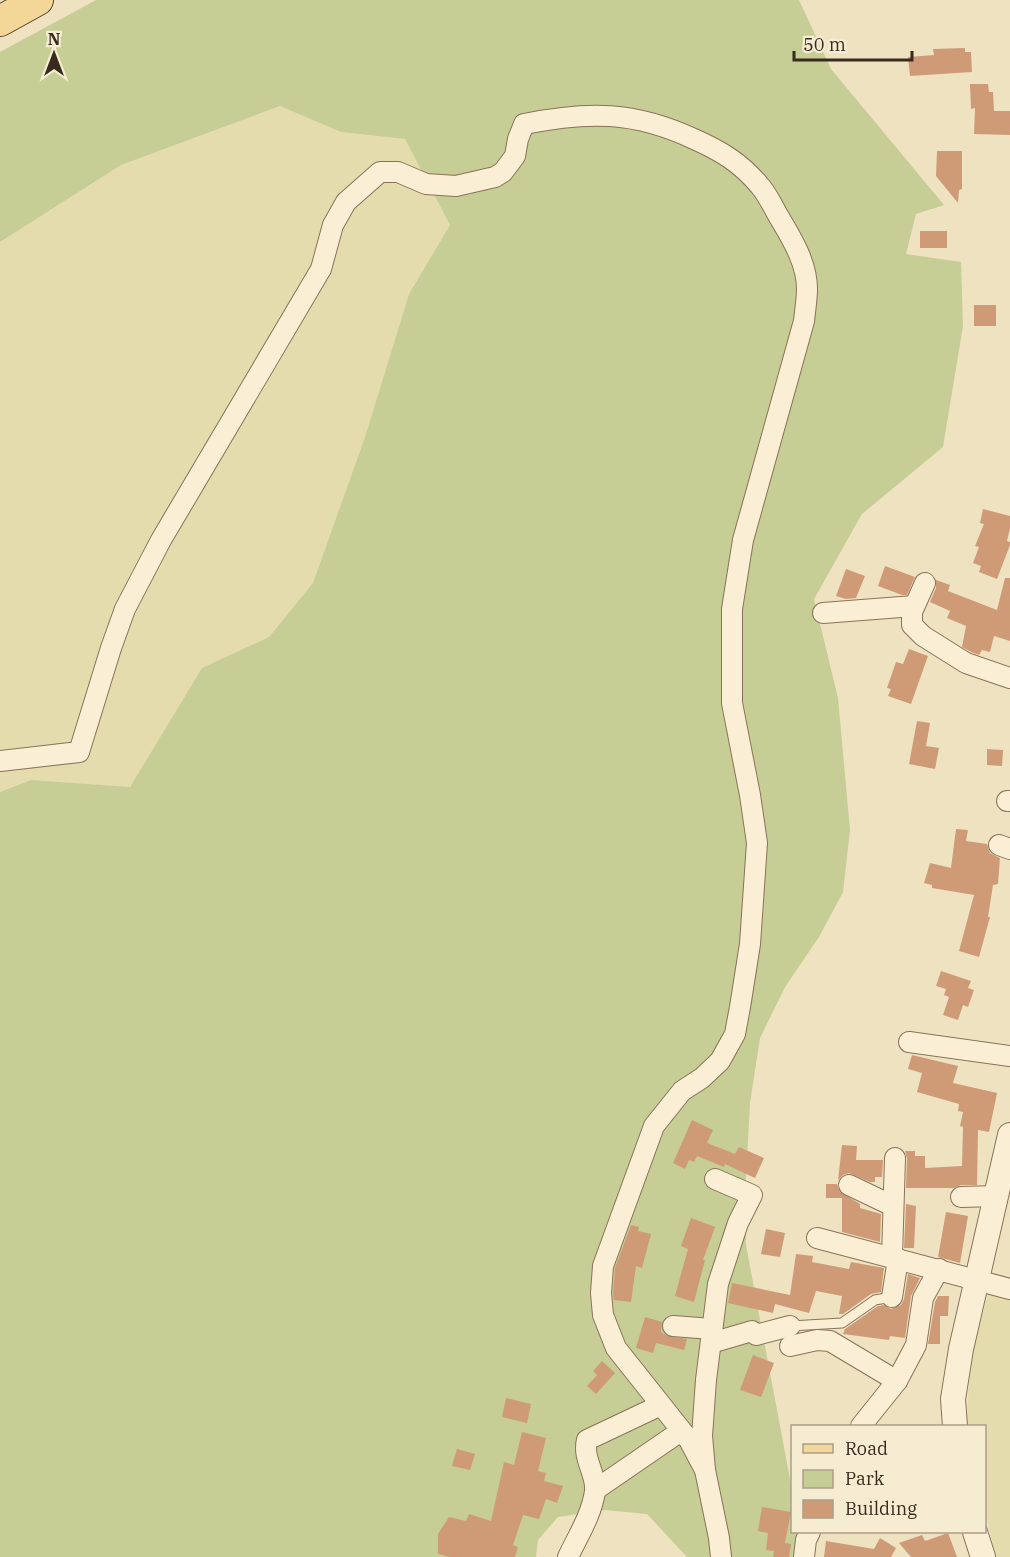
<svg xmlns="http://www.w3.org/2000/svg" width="1010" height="1557" font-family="'IBM Plex Serif',serif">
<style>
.farmland{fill:#e5dcae}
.green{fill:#c6cd95}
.building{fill:#ce9b76}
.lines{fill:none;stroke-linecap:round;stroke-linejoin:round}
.service-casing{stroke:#897258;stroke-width:11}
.minor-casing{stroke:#897258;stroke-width:22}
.tertiary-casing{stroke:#897258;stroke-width:26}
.primary-casing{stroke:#57402d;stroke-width:32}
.service{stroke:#faefd5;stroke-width:9}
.minor{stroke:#faefd5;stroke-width:20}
.tertiary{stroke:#faefd5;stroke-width:24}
.primary{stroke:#f3d798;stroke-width:30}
</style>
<rect width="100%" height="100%" fill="#efe2c1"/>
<g class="farmland">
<path d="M 280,106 L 341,132 L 405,139 L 450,225 L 409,294 L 365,437 L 313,583 L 269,637 L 202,668 L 130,787 L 31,780 L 0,792 L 0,242 L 121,165 Z"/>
<path d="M 989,1290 L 1010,1296 L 1010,1557 L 996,1557 L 985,1511 L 984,1426 L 968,1426 L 967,1420 L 969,1379 L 973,1352 Z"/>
</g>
<path class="green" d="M 96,0 L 799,0 L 831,69 L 944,205 L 916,214 L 906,254 L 961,262 L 963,326 L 943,447 L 862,514 L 814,599 L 838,698 L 850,830 L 843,892 L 819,937 L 785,987 L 760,1038 L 750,1103 L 745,1197 L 746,1245 L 792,1490 L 792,1532 L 800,1532 L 807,1557 L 687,1557 L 647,1514 L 605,1510 L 558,1517 L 538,1540 L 536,1557 L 0,1557 L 0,792 L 31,780 L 130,787 L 202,668 L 269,637 L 313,583 L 365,437 L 409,294 L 450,225 L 405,139 L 341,132 L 280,106 L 121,165 L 0,242 L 0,52 Z"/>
<g class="building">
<path d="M 965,48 L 965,52 L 971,52 L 972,72 L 910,76 L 908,57 L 934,55 L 933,49 Z"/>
<path d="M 970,84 L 988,84 L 989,92 L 993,92 L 994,111 L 1010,111 L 1010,135 L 974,134 L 975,108 L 971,109 Z"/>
<path d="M 937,151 L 962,151 L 962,189 L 959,190 L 958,203 L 936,176 Z"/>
<rect x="920" y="231" width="27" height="17"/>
<rect x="974" y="305" width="22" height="21"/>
<path d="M 983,509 L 1010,516 L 1010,528 L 1007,541 L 1010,542 L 1010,545 L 997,579 L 979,572 L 981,566 L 973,563 L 979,547 L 975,546 L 984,524 L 980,523 Z"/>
<path d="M 885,566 L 915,577 L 907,595 L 902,595 L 878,586 Z"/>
<path d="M 846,569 L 865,576 L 856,598 L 846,599 L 836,596 Z"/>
<path d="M 1005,578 L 1010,578 L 1010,641 L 994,636 L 990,652 L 982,650 L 979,655 L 971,652 L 962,647 L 966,626 L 947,618 L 950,611 L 930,602 L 936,588 L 936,580 L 950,585 L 948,591 L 997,610 Z"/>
<path d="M 909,649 L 928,656 L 911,704 L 888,696 L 891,689 L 887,688 L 896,662 L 903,664 Z"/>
<path d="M 917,721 L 930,723 L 926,746 L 939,748 L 935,769 L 909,764 Z"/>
<path d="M 987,749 L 1003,750 L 1002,766 L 987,765 Z"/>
<path d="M 956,829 L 968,830 L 966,841 L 987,844 L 990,853 L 1000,858 L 998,884 L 993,885 L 988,917 L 990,917 L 979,957 L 959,951 L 974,895 L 932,888 L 932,885 L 924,883 L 930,863 L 951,868 Z"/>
<path d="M 941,971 L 971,981 L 968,988 L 974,990 L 968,1007 L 963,1005 L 958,1020 L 943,1015 L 949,997 L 944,995 L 946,989 L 936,986 Z"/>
<path d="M 912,1055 L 958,1066 L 953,1083 L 997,1093 L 989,1132 L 978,1130 L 977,1185 L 961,1185 L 954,1188 L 906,1188 L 907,1158 L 905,1151 L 915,1151 L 915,1156 L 925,1156 L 925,1168 L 962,1166 L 963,1127 L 960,1126 L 963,1112 L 958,1111 L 959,1104 L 917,1092 L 922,1073 L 908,1069 Z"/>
<path d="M 692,1120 L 713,1130 L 707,1143 L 735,1154 L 739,1147 L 764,1158 L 755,1178 L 725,1164 L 724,1167 L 697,1156 L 694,1162 L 689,1160 L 685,1169 L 673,1163 Z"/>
<path d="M 842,1145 L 857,1146 L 856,1160 L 883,1160 L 882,1177 L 875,1177 L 875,1182 L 870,1182 L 849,1173 L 843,1175 L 838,1180 Z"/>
<path d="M 826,1184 L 837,1184 L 840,1192 L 860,1204 L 860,1208 L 881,1214 L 880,1242 L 842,1232 L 842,1198 L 826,1198 Z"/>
<path d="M 906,1204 L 916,1206 L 914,1248 L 904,1248 Z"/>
<path d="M 946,1212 L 968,1216 L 960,1263 L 938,1257 Z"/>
<path d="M 691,1218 L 715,1227 L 703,1260 L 705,1260 L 694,1302 L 675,1296 L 688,1249 L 681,1246 Z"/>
<path d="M 631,1225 L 639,1227 L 638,1231 L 651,1234 L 642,1268 L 636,1266 L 631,1302 L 614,1300 L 613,1293 L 615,1268 Z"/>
<path d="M 766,1229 L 785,1233 L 780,1257 L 761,1254 Z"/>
<path d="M 796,1254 L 813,1256 L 812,1262 L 849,1269 L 851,1262 L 884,1268 L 881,1292 L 871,1294 L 843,1314 L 839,1314 L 842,1296 L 816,1291 L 809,1313 L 775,1304 L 773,1313 L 728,1303 L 732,1283 L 790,1295 Z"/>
<path d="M 908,1274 L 920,1278 L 911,1296 L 905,1338 L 890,1336 L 889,1340 L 843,1334 L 845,1329 L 878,1306 L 884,1305 L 891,1309 L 901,1305 L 904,1299 Z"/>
<path d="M 938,1296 L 949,1296 L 948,1316 L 940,1316 L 940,1344 L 928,1344 L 935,1302 Z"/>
<path d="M 645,1317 L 662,1322 L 661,1332 L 667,1336 L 687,1339 L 684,1350 L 656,1343 L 653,1353 L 636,1348 Z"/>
<path d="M 753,1355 L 774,1363 L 761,1397 L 740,1390 Z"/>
<path d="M 602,1361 L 615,1373 L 596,1394 L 587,1386 L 597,1375 L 593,1371 Z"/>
<path d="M 506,1398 L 531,1404 L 527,1423 L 502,1417 Z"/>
<path d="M 522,1432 L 546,1438 L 538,1471 L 546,1473 L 544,1481 L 563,1486 L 557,1503 L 546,1499 L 539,1519 L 523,1515 L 513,1545 L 518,1547 L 515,1557 L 450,1557 L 438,1554 L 438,1534 L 449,1517 L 466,1521 L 469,1514 L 491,1521 L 504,1462 L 514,1465 Z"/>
<path d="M 457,1449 L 475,1454 L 470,1470 L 452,1466 Z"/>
<path d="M 762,1507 L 791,1512 L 785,1543 L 791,1544 L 789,1557 L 773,1557 L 774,1551 L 766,1550 L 768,1533 L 758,1531 Z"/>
<path d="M 948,1533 L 957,1557 L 911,1557 L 899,1543 L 922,1535 L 925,1541 Z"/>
<path d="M 880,1538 L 896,1548 L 891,1557 L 824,1557 L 826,1541 L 874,1549 Z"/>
</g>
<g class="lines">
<g class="service-casing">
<path id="service" d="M 790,1326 L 842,1323 L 875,1300 L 892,1297"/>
</g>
<g class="minor-casing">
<g id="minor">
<path d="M 925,583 L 912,612 L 912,625 L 923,636 L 966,663 L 1010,678"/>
<path d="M 823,613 L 914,606"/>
<path d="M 0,761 L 79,752 L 111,648 L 125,609 L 161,540 L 321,269 L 333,225 L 346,202 L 380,172 L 398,172 L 426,184 L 456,186 L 495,177 L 503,172 L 515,156 L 518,139 L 524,124 C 588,111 634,111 694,139 C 721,151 741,163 760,186 C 768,195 773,207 779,217 C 792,239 807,263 807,289 C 807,299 805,311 804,321 L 743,540 L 732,609 L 732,703 L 750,795 L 757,843 L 750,944 L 740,1007 L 735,1034 L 720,1061 L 702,1078 L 682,1091 L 654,1126 L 603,1266 L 601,1293 L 603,1315 L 616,1348 L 689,1440 L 705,1470"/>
<path d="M 1007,801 L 1010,801"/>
<path d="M 999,845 L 1010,849"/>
<path d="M 909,1042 L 1010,1056"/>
<path d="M 715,1179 L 752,1195 L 738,1223 L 718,1284 L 706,1380 L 702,1436 L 705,1470 L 719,1538 L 721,1557"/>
<path d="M 849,1185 L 893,1206"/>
<path d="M 961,1197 L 997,1196"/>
<path d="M 817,1238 L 1010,1289"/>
<path d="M 892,1257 L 895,1158"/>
<path d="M 892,1297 L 898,1259"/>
<path d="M 673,1326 L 712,1329"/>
<path d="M 711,1343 L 752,1331 L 756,1335 L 790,1326"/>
<path d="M 790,1346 L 817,1340 L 830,1341 L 897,1381"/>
<path d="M 861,1426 L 897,1381 L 916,1345 L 923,1298 L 939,1269"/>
<path d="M 595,1490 L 681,1431"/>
<path d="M 568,1557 C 578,1536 592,1514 595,1491 C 597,1475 582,1458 587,1440 L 661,1405"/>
<path d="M 804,1557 L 806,1540 L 810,1532"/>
</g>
</g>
<g class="tertiary-casing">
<g id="tertiary">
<path d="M 955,1426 L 953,1399 L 961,1349 L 1010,1135"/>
<path d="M 975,1532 L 983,1557"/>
</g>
</g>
<g class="primary-casing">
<path id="primary" d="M 0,21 L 38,0"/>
</g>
<use href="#service" class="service"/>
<use href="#minor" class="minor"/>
<use href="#tertiary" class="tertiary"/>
<use href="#primary" class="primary"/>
</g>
<rect x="791" y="1425" width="195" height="108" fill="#f6ecd1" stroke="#aa9e89" stroke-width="1.5"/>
<rect x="803" y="1444" width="30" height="9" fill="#f3d798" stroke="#aa9e89" stroke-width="1.5"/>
<text x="845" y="1455" font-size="18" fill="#382a1d">Road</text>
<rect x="803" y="1470" width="30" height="18" fill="#c6cd95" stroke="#aa9e89" stroke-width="1.5"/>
<text x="845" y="1485" font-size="18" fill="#382a1d">Park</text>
<rect x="803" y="1500" width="30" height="18" fill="#ce9b76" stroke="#aa9e89" stroke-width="1.5"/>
<text x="845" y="1515" font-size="18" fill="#382a1d">Building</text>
<g transform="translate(54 54)" stroke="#f6ecd1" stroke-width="4.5" paint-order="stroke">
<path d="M0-4.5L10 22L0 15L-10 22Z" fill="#382a1d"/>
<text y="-9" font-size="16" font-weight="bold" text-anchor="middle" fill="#382a1d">N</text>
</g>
<path d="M794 51v9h118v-9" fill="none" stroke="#382a1d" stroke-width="3"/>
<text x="803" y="51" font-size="18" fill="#382a1d" stroke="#f6ecd1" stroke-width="4.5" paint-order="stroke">50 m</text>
</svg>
